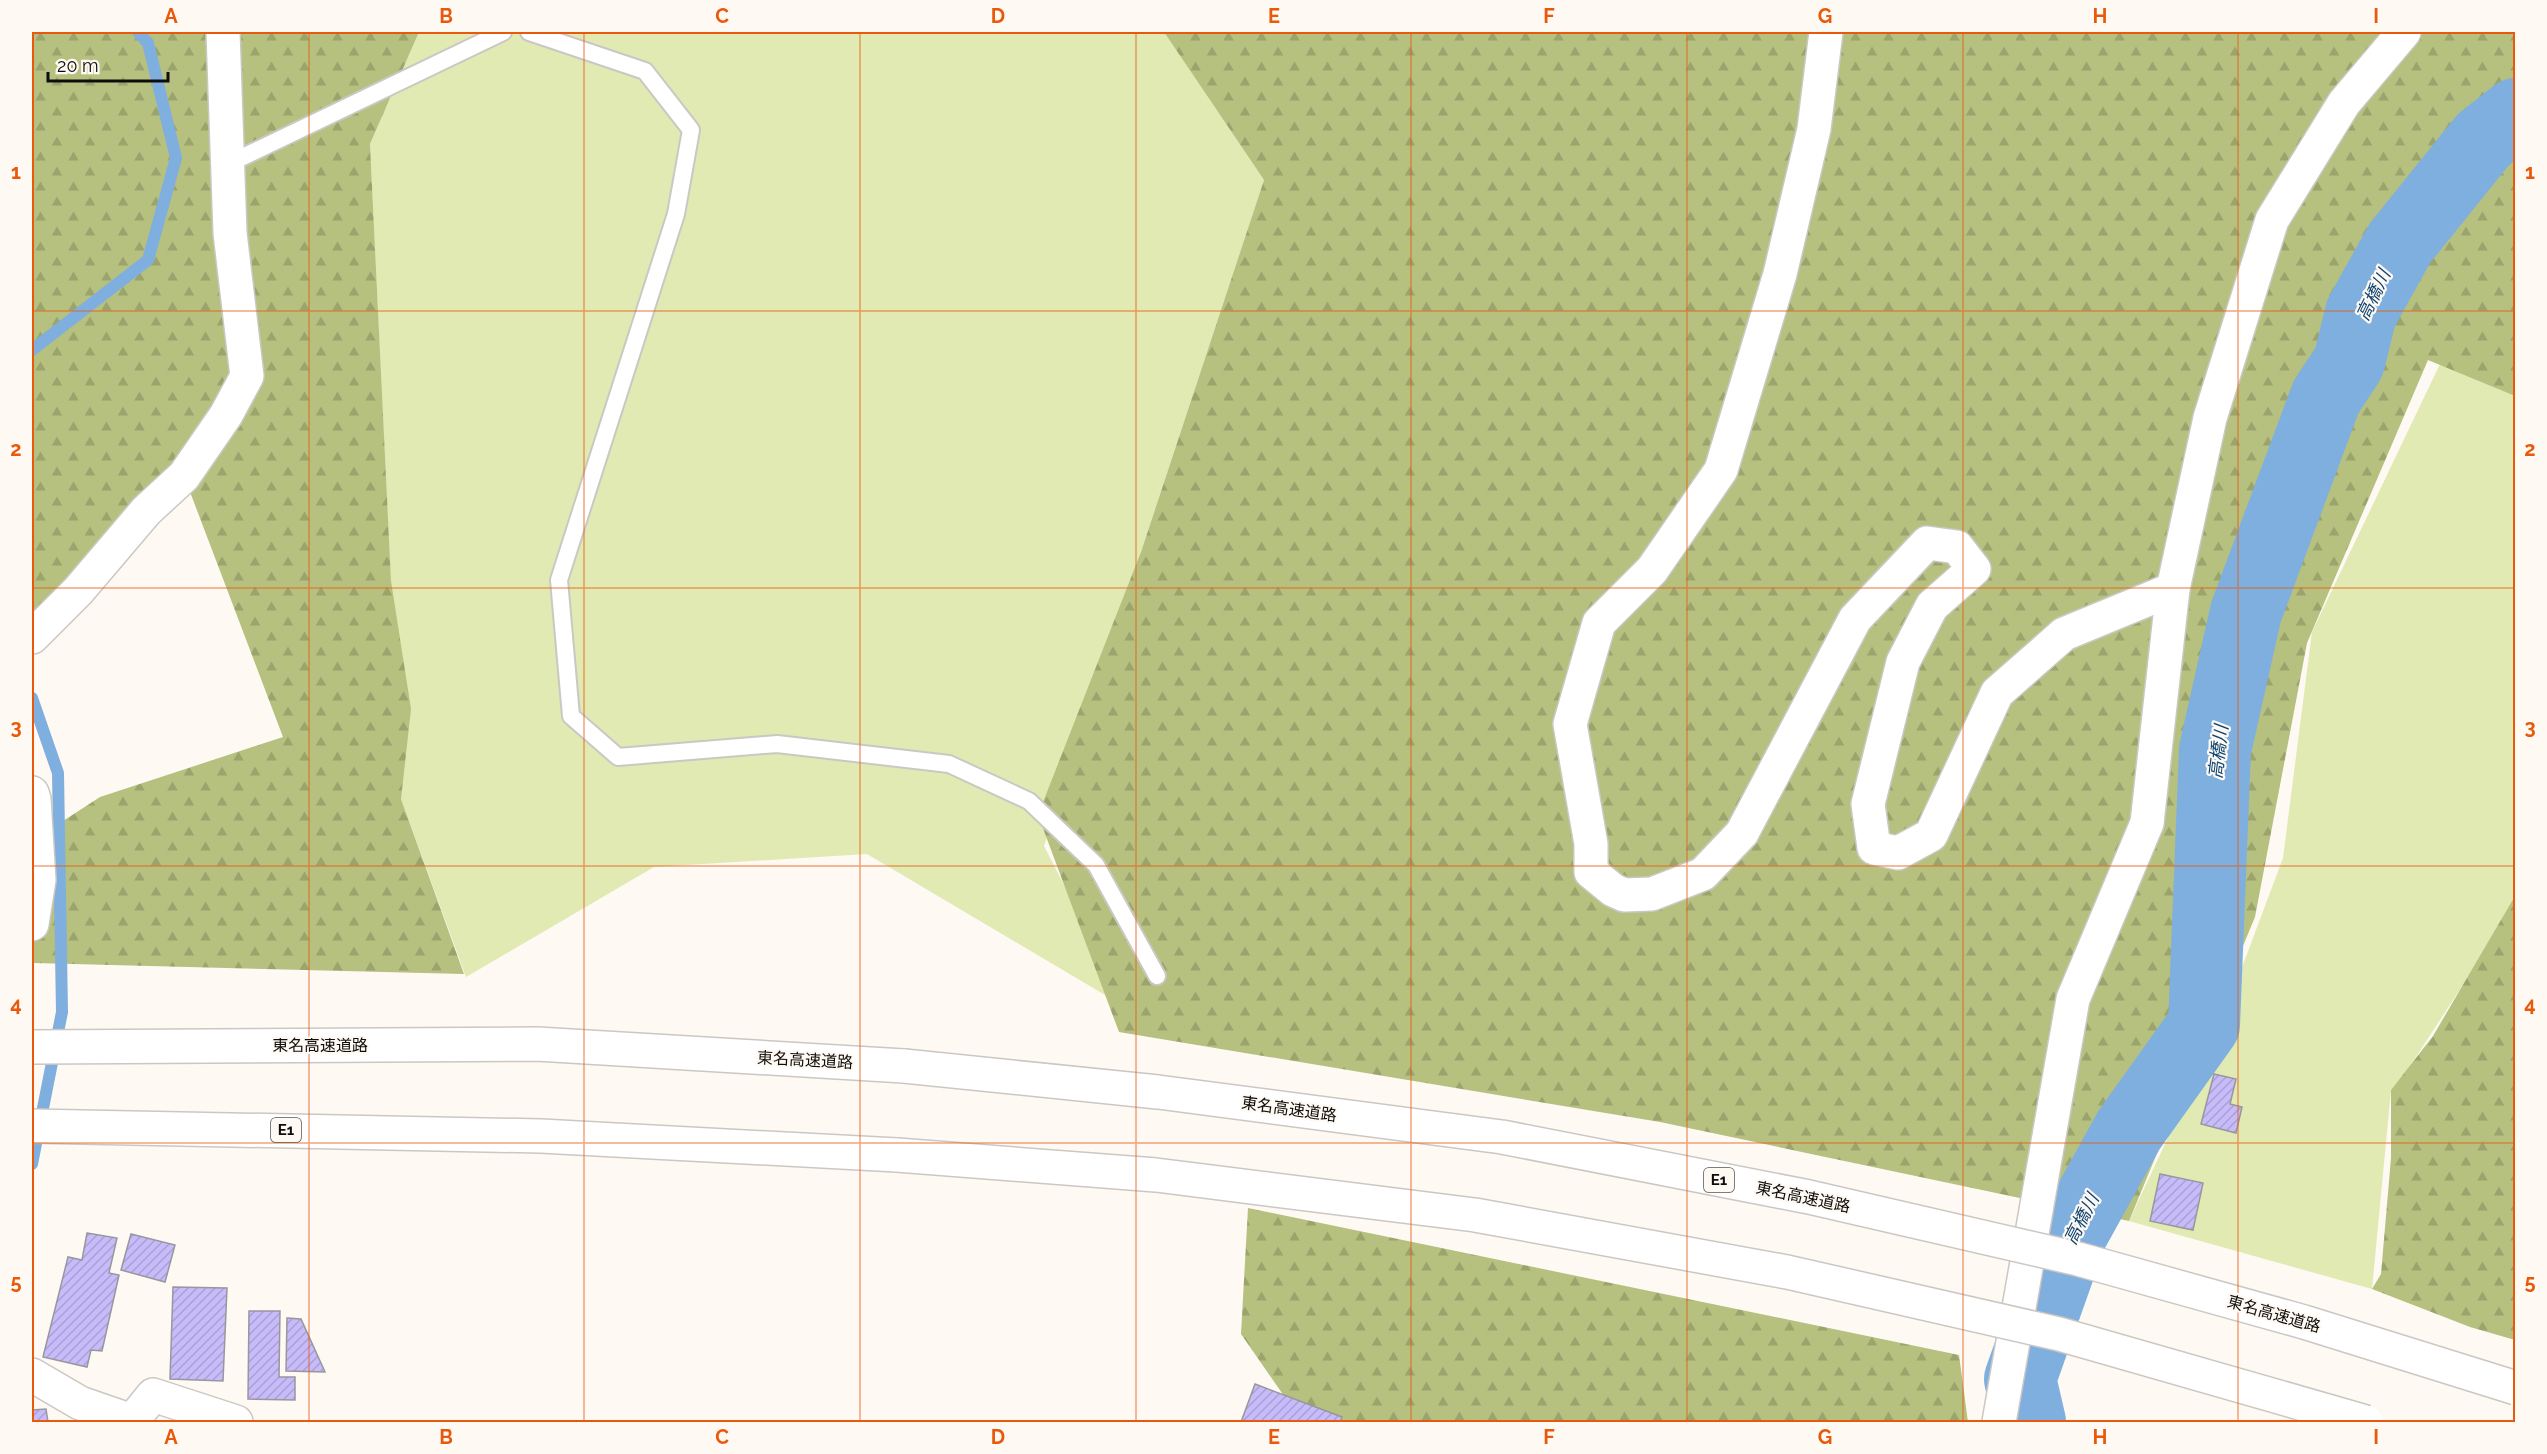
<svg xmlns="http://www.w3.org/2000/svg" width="2547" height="1454" font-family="Raleway,'Noto Sans JP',sans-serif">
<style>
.grass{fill:#e0eab2}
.forest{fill:url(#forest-firs)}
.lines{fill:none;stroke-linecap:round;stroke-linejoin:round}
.stream{stroke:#7fafdf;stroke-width:12}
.river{stroke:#7fafdf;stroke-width:72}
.building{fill:url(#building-hatch);stroke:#98979d;stroke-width:1.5}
.lane-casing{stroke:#ccc7c2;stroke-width:20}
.street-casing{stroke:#ccc7c2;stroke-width:36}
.secondary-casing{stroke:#ccc7c2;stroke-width:36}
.highway-casing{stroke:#ccc7c2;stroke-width:36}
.lane{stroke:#fff;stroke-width:16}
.street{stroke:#fff;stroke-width:33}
.secondary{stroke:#fff;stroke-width:33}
.highway{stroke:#fff;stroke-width:33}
.highway-bridge-casing{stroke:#ccc7c2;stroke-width:36;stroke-linecap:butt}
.highway-bridge{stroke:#fff;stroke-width:33}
.grid{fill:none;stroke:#e8590c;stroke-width:1.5;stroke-opacity:0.55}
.labels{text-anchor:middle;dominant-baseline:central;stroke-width:4.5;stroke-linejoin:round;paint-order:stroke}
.shield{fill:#fef9f3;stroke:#575451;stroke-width:1.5}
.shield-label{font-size:15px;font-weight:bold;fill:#0f0d0b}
.street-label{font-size:16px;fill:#0f0d0b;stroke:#fef9f3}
.water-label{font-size:18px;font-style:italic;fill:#104572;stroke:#fef9f3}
.neatline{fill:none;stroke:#e8590c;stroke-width:2}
.grid-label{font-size:20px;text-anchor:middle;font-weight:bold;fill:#e8590c}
</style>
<defs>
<pattern id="forest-firs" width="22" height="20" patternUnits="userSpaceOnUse" patternTransform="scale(1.5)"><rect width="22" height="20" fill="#b6c07f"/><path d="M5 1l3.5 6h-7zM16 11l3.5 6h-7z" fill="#9ba46c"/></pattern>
<pattern id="building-hatch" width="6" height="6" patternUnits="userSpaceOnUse" patternTransform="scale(1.5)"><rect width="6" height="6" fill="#c7bbfa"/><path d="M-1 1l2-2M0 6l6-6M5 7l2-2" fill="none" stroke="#aaa0d5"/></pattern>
</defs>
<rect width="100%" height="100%" fill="#fef9f3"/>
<g class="grass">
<path d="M 419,32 L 1164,32 L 1264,180 L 1044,846 L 1127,1008 L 867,854 L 654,867 L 466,977 L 401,799 L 370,144 Z"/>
<path d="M 2440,364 L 2515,396 L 2515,896 L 2472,971 L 2408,1069 L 2391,1090 L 2372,1289 L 2129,1221 L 2220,1026 L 2283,858 L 2312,632 Z"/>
</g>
<g class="forest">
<path d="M 32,32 L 419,32 L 370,144 L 391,581 L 411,709 L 401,799 L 464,974 L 34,963 L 32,961 L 32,918 L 43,834 L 100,797 L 283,737 L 184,476 L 32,635 Z"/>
<path d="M 1164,32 L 2515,32 L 2515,396 L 2428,360 L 2307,643 L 2255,917 L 2129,1221 L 1660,1122 L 1119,1032 L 1038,815 L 1141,552 L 1264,180 Z"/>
<path d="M 2515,896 L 2515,1340 L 2470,1327 L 2372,1289 L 2381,1274 L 2391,1158 L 2391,1090 L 2433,1036 Z"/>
<path d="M 1248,1208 L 1959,1355 L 1968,1422 L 1302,1422 L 1241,1334 Z"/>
</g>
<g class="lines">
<g class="stream">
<path d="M 32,350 L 148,260 L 176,158 L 148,43 L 138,32"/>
<path d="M 32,698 L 58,773 L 62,1012 L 32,1164"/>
</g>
<path class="river" d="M 2030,1422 L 2020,1379 L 2071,1235 L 2129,1130 L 2204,1025 L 2215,750 L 2246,612 L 2326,397 L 2349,362 L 2361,313 L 2400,243 L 2483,140 L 2516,114"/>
</g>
<g class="building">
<path d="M 2214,1074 L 2236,1079 L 2230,1104 L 2242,1107 L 2236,1133 L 2201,1124 Z"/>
<path d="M 2160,1174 L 2203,1183 L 2193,1230 L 2150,1221 Z"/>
<path d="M 87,1233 L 117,1238 L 109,1273 L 119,1275 L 102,1351 L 91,1350 L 87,1367 L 43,1357 L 68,1257 L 82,1260 Z"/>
<path d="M 131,1234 L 175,1245 L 165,1282 L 121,1270 Z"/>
<path d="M 173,1287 L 227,1288 L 223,1381 L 170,1379 Z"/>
<path d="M 249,1311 L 280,1311 L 279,1377 L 295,1377 L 295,1400 L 248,1399 Z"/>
<path d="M 287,1318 L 301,1319 L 325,1372 L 286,1371 Z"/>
<path d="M 1255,1384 L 1342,1417 L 1340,1422 L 1241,1422 Z"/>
<path d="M 46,1409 L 48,1422 L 32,1422 L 32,1410 Z"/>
</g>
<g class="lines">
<g class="lane-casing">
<g id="lane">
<path d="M 529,32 L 645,71 L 691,130 L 676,214 L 559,580 L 571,716 L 618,757 L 777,744 L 949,764 L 1029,801 L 1096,865 L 1157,976"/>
<path d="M 228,164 L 503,32"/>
</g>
</g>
<g class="street-casing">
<g id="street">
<path d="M 1826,32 L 1814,129 L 1780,274 L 1721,470 L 1652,570 L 1599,623 L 1570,724 L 1591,844 L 1591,872 L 1613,890 L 1624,895 L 1652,894 L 1703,874 L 1742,833 L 1855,619 L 1927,543 L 1957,547 L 1974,569 L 1932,606 L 1903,662 L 1868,804 L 1874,848 L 1898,853 L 1931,835 L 1997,693 L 2064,634 L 2173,589"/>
<path d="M 32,637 L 78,591 L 146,511 L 184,476 L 226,415 L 247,376 L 230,233 L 223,32"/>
<path d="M 32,793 L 34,799 L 39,880 L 32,924"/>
<path d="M 32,1375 L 80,1403 L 132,1421 L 153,1395 L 236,1422"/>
<path d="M 1999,1422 L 2073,999 L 2147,823"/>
</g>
</g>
<g class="secondary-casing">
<path id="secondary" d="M 2147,823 L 2173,589 L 2210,418 L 2272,220 L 2344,103 L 2404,32"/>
</g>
<g class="highway-casing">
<g id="highway">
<path d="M 32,1047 L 537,1044 L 904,1066"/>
<path d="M 32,1126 L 541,1136 L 897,1155"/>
</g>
</g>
<use href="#lane" class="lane"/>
<use href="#street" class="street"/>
<use href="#secondary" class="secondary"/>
<use href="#highway" class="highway"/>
<g class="highway-bridge-casing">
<g id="highway-bridge">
<path d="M 904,1066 L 1158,1092 L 1502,1137 L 1809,1197 L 2078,1259 L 2304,1322 L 2516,1388"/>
<path d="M 897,1155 L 1156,1175 L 1475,1215 L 1787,1272 L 2059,1334 L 2366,1422"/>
</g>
</g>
<use href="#highway-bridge" class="highway-bridge"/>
</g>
<path class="grid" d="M 309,32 L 309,1422M 584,32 L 584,1422M 860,32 L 860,1422M 1136,32 L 1136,1422M 1411,32 L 1411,1422M 1687,32 L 1687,1422M 1963,32 L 1963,1422M 2238,32 L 2238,1422M 32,311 L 2516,311M 32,588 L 2516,588M 32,866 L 2516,866M 32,1143 L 2516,1143"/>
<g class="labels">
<g class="shield">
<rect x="271" y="1118" width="30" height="24" rx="4.5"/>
<rect x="1704" y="1168" width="30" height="24" rx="4.5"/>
</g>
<g class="shield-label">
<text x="286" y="1130">E1</text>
<text x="1719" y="1180">E1</text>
</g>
<g class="street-label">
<text x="320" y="1045">東名高速道路</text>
<text transform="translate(805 1060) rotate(3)">東名高速道路</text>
<text transform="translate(1289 1109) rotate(8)">東名高速道路</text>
<text transform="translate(1803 1197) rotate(12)">東名高速道路</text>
<text transform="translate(2274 1314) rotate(16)">東名高速道路</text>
</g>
<g class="water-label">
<text transform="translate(2373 295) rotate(-64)">高橋川</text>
<text transform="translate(2218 752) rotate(-83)">高橋川</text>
<text transform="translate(2081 1219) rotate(-63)">高橋川</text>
</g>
</g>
<rect width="2547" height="1454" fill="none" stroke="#fef9f3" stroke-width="66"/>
<path d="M48 72v9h120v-9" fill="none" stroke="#0f0d0b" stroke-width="3"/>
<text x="57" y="72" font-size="18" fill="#0f0d0b" stroke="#fef9f3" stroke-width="4.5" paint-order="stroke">20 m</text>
<rect x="33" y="33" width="2481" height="1388" class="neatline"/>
<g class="grid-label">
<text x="171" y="23">A</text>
<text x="446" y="23">B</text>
<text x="722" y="23">C</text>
<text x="998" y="23">D</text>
<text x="1274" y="23">E</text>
<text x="1549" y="23">F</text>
<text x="1825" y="23">G</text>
<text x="2100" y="23">H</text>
<text x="2376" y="23">I</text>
<text x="16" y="179">1</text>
<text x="2530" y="179">1</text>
<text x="16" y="456">2</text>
<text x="2530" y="456">2</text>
<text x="16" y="734">3</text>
<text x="2530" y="734">3</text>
<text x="16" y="1011">4</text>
<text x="2530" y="1011">4</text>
<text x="16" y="1289">5</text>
<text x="2530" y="1289">5</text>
<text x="171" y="1444">A</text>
<text x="446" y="1444">B</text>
<text x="722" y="1444">C</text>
<text x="998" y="1444">D</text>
<text x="1274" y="1444">E</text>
<text x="1549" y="1444">F</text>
<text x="1825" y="1444">G</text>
<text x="2100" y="1444">H</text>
<text x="2376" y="1444">I</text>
</g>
</svg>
